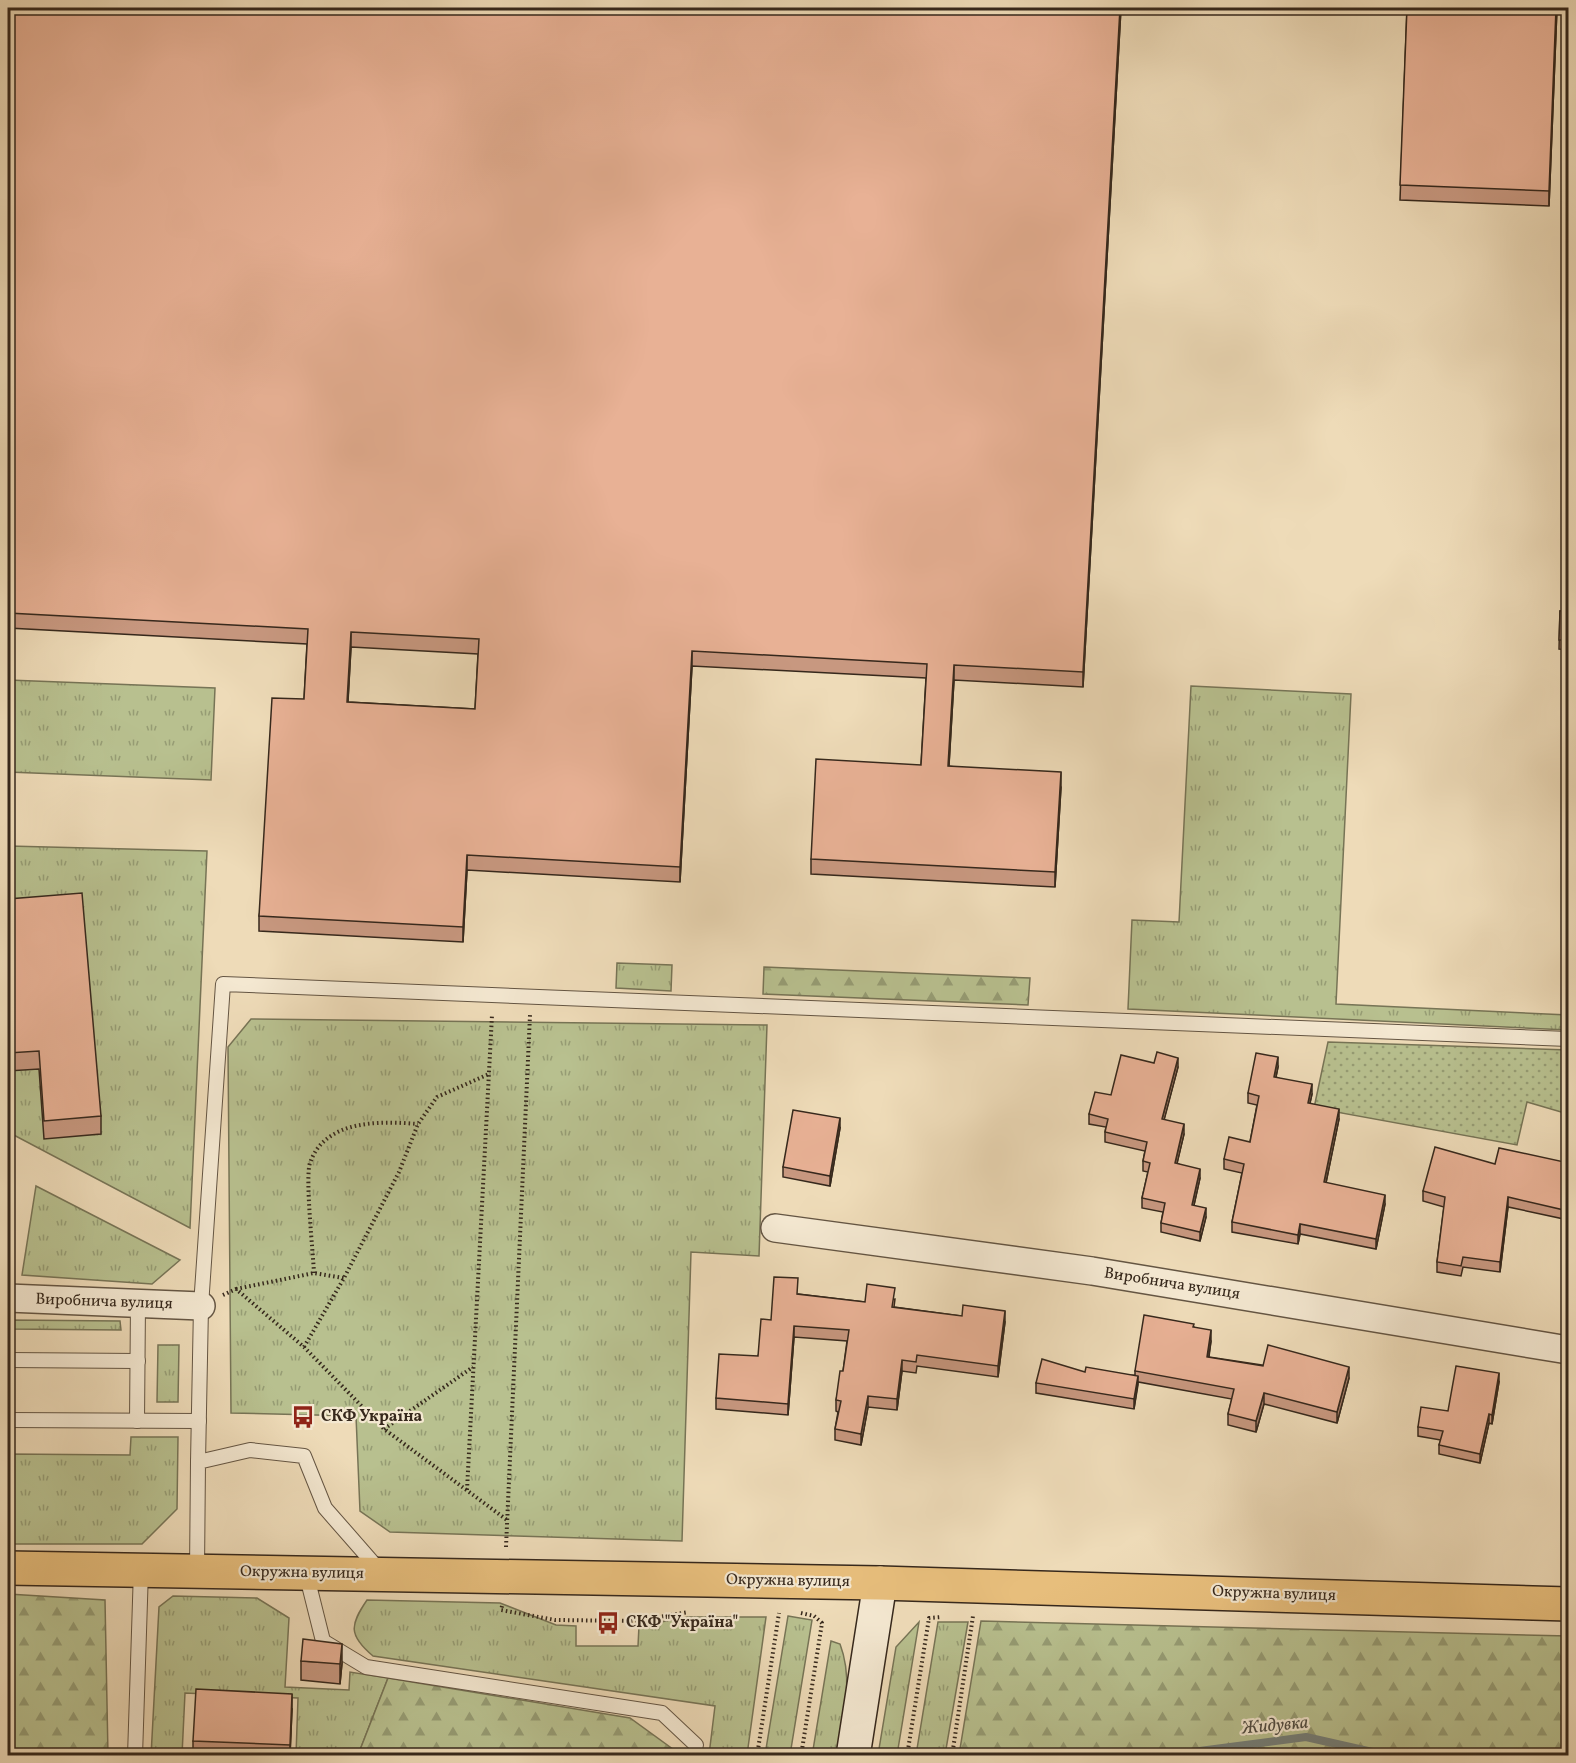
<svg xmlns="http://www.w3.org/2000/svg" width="1576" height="1763" font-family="Vollkorn,serif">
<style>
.grass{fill:url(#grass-tufts);stroke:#777456;stroke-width:1.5}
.forest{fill:url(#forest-firs);stroke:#777456;stroke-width:1.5}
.park{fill:url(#park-dots);stroke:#777456;stroke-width:1.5}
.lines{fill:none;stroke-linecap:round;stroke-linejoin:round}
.stream{stroke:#747f7a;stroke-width:8}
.lane-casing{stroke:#645543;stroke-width:16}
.street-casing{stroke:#645543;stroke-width:30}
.secondary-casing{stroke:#36281c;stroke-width:36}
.primary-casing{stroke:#36281c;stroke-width:36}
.path{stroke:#36281c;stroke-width:4;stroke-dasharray:1.5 3;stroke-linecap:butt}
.lane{stroke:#f4e8d1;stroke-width:14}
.street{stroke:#f4e8d1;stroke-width:27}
.secondary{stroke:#f4e8d1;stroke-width:33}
.primary{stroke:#e7be7c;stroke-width:33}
.wall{fill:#c89880;stroke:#36281c;stroke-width:1.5;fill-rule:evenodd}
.shaded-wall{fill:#a27c68;stroke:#36281c;stroke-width:1.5}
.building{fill:#e8b195;stroke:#36281c;stroke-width:1.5;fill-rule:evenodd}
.labels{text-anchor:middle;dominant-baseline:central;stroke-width:4.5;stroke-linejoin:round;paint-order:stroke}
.street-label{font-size:16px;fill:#36281c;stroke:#f4e8d1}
.poi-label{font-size:16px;font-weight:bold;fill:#36281c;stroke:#f4e8d1;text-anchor:start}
.water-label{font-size:18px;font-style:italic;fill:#504c43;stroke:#f4e8d1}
</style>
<defs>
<pattern id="grass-tufts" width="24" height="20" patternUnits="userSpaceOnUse" patternTransform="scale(1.5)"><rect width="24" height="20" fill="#b8c08f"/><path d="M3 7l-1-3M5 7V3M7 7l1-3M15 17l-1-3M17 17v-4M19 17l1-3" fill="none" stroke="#969c74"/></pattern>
<pattern id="forest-firs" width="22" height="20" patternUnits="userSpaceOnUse" patternTransform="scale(1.5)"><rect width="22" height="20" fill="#b8c08f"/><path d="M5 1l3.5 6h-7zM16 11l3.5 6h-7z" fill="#969c74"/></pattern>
<pattern id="park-dots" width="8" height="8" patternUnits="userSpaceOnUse" patternTransform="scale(1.5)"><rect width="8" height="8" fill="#b8c08f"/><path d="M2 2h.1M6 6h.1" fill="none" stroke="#969c74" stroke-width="1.8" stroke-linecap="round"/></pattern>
</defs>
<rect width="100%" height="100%" fill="#eedbb8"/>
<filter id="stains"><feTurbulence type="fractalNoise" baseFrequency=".00333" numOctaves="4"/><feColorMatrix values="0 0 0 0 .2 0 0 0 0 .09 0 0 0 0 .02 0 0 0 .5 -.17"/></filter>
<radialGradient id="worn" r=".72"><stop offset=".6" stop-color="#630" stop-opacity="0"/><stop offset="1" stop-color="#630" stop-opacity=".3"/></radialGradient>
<g class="grass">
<path d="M 8,680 L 215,688 L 211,780 L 8,772 Z"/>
<path d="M 1191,686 L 1351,694 L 1336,1004 L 1568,1015 L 1568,1030 L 1128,1009 L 1132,920 L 1179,922 Z"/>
<path d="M 8,846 L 207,851 L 190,1228 L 8,1132 Z"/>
<path d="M 617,963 L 672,965 L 671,991 L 616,988 Z"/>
<path d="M 251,1019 L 767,1025 L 759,1256 L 691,1252 L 682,1541 L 390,1532 L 360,1511 L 356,1416 L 231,1413 L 228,1047 Z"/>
<path d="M 36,1186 L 180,1260 L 152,1284 L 22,1275 Z"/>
<path d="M 8,1320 L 120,1321 L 121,1330 L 8,1329 Z"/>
<path d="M 158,1345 L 179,1345 L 178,1402 L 157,1402 Z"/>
<path d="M 131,1437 L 178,1437 L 177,1509 L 142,1544 L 8,1544 L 8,1454 L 130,1455 Z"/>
<path d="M 173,1596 L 257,1598 L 289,1618 L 285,1687 L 349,1690 L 350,1672 L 388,1678 L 358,1755 L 296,1755 L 298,1698 L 185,1693 L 182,1755 L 151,1756 L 159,1607 Z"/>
<path d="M 367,1600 L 500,1603 L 556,1625 L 576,1626 L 576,1646 L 638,1646 L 639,1626 L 688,1617 L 766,1617 L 747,1755 L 709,1755 L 715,1706 L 373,1656 C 348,1635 350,1625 367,1600 Z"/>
<path d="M 788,1616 L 812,1620 L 790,1755 L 765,1755 Z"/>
<path d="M 919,1622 L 897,1755 L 878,1755 L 896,1647 Z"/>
<path d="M 938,1622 L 968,1622 L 945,1755 L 916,1755 Z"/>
<path d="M 831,1641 L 840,1644 C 854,1681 843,1718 837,1755 L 812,1756 Z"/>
</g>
<g class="forest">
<path d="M 764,967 L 1030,978 L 1028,1005 L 763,994 Z"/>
<path d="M 8,1594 L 105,1600 L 108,1755 L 8,1755 Z"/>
<path d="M 981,1621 L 1568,1636 L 1568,1755 L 959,1755 Z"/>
<path d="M 388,1678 L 630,1718 L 681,1755 L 358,1755 Z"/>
</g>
<path class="park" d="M 1328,1042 L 1568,1050 L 1568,1114 L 1527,1102 L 1517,1145 L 1314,1108 Z"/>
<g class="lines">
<path class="stream" d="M 1161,1756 L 1306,1737 L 1390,1756"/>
<g class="lane-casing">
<g id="lane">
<path d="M 8,1360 L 138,1361"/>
<path d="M 8,1420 L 199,1421"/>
<path d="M 137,1421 L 138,1303"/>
<path d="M 198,1462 L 201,1306 L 223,984 L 1568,1039"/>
<path d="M 197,1571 L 198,1462 L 250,1450 L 304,1456 L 325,1508 L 381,1572"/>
<path d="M 306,1573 L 323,1641 L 366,1667 L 662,1713 L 696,1745"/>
<path d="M 135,1756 L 141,1570"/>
</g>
</g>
<g class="street-casing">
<g id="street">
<path d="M 775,1228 L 1092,1271 L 1568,1350"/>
<path d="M 8,1298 L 201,1306"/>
</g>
</g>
<g class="secondary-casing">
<path id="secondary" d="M 853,1756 L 880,1583"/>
</g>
<g class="primary-casing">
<path id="primary" d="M 8,1568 L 880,1583 L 1568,1604"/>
</g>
<g class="path">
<path d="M 314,1273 C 313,1252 305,1177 310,1163 C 325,1119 381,1121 418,1124"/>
<path d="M 236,1289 L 314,1273 L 344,1278"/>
<path d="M 223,1295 L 236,1289 L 304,1347 L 384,1429 L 507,1520"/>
<path d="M 304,1347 L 344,1278 L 399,1172 L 418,1124 L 437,1097 L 489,1074"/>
<path d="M 384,1429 L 473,1367"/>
<path d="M 467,1490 L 492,1015"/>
<path d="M 506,1547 L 530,1015"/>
<path d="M 502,1606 L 501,1610 L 555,1620 L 637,1621 L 688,1612"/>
<path d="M 801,1613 L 814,1616 L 822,1623 L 801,1756"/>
<path d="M 757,1756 L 779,1613"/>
<path d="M 907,1756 L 929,1618 L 942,1617"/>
<path d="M 952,1756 L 973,1616"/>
</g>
<use href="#lane" class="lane"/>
<use href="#street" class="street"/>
<use href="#secondary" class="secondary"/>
<use href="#primary" class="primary"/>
</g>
<g class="wall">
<path d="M 8,8 L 1121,8 L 1083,687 L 954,680 L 949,766 L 1061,787 L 1055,887 L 811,874 L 811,859 L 921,765 L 926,678 L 692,666 L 680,882 L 467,870 L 463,942 L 259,931 L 259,916 L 304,699 L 307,644 L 8,628 ZM 351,647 L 478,654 L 475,709 L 348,702 Z"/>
<path d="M 1407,8 L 1557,8 L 1549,206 L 1400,200 Z"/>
<path d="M 1560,611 L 1569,611 L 1569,650 L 1559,649 Z"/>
<path d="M 8,899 L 101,1116 L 101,1134 L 44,1139 L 39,1069 L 8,1071 Z"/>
<path d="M 1154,1063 L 1178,1067 L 1164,1119 L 1184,1134 L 1177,1163 L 1200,1178 L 1194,1205 L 1206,1217 L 1200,1241 L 1161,1232 L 1161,1223 L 1163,1212 L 1142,1208 L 1142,1198 L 1148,1172 L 1143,1171 L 1143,1161 L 1145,1151 L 1105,1142 L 1105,1132 L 1106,1127 L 1089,1124 L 1089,1114 L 1111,1095 Z"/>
<path d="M 1278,1067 L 1276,1077 L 1312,1094 L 1310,1103 L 1339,1119 L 1326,1183 L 1385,1204 L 1376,1249 L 1300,1234 L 1298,1244 L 1232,1232 L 1232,1222 L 1242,1173 L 1224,1169 L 1224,1159 L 1250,1142 L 1257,1105 L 1248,1103 L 1248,1093 Z"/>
<path d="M 840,1128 L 830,1186 L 783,1177 L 783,1167 Z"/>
<path d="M 1569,1163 L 1569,1200 L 1564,1219 L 1508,1207 L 1500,1272 L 1463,1267 L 1461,1276 L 1437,1272 L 1437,1262 L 1444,1207 L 1423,1201 L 1423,1191 L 1495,1164 Z"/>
<path d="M 798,1294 L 865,1302 L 895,1299 L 894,1307 L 1005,1322 L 998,1377 L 917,1366 L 916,1373 L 902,1371 L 897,1410 L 868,1407 L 861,1445 L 835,1440 L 835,1429 L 838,1412 L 836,1411 L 836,1400 L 843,1371 L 847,1341 L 794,1337 L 788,1415 L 716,1409 L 716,1398 L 758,1356 L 771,1320 Z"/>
<path d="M 1194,1327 L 1211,1341 L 1209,1357 L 1349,1378 L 1337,1423 L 1264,1404 L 1256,1432 L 1228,1425 L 1228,1414 L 1232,1399 L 1138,1382 L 1134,1409 L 1036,1393 L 1036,1383 L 1135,1375 L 1135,1371 Z"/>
<path d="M 1499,1382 L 1492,1424 L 1489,1423 L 1480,1463 L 1439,1454 L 1439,1445 L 1441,1440 L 1418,1436 L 1418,1427 L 1448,1411 Z"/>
<path d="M 301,1661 L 342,1663 L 340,1684 L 301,1680 Z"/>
<path d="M 292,1709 L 290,1755 L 193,1755 L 193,1741 Z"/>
</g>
<g class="shaded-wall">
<path d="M 1120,8 L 1121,8 L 1083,687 L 1083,672 Z"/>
<path d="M 1556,8 L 1557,8 L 1549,206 L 1549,191 Z"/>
<path d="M 351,632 L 351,647 L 347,717 L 347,702 Z"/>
<path d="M 692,651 L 692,666 L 680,882 L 680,867 Z"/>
<path d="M 954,665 L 954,680 L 948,781 L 948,766 Z"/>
<path d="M 1061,772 L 1061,787 L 1055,887 L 1055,872 Z"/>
<path d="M 467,855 L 467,870 L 463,942 L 463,927 Z"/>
<path d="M 1278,1057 L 1278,1067 L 1274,1086 L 1274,1077 Z"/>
<path d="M 1178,1058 L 1178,1067 L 1162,1128 L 1162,1119 Z"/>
<path d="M 1312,1084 L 1312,1094 L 1308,1112 L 1308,1103 Z"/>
<path d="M 1339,1109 L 1339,1119 L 1324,1192 L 1324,1182 Z"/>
<path d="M 840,1118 L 840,1128 L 830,1186 L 830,1176 Z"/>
<path d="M 1184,1124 L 1184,1134 L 1175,1172 L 1175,1163 Z"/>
<path d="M 1200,1169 L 1200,1178 L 1192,1214 L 1192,1205 Z"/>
<path d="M 1569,1190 L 1569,1200 L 1564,1219 L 1564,1210 Z"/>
<path d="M 1385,1195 L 1385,1204 L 1376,1249 L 1376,1239 Z"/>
<path d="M 1508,1197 L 1508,1207 L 1500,1272 L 1500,1262 Z"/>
<path d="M 1206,1208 L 1206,1217 L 1200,1241 L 1200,1232 Z"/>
<path d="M 1300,1224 L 1300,1234 L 1298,1244 L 1298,1235 Z"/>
<path d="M 1005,1311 L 1005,1322 L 998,1377 L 998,1366 Z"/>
<path d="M 794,1326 L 794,1337 L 788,1415 L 788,1404 Z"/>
<path d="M 1211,1330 L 1211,1341 L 1207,1368 L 1207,1357 Z"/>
<path d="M 902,1360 L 902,1371 L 897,1410 L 897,1399 Z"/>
<path d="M 1349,1367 L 1349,1378 L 1337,1423 L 1337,1412 Z"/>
<path d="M 1499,1373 L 1499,1382 L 1492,1424 L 1492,1415 Z"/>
<path d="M 1138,1376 L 1138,1385 L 1134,1409 L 1134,1399 Z"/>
<path d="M 1264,1393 L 1264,1404 L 1256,1432 L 1256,1421 Z"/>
<path d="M 868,1396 L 868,1407 L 861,1445 L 861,1434 Z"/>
<path d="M 1489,1414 L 1489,1423 L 1480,1463 L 1480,1454 Z"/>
<path d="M 342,1644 L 342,1663 L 340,1684 L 340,1664 Z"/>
<path d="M 292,1694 L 292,1709 L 290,1755 L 290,1745 Z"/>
</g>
<g class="building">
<path d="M 8,8 L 1120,8 L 1083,672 L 954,665 L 948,766 L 1061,772 L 1055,872 L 811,859 L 816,759 L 921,765 L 927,664 L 692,651 L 680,867 L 467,855 L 463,927 L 259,916 L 272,698 L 304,699 L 308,629 L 8,613 ZM 351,632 L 479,639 L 475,709 L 347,702 Z"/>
<path d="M 1407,8 L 1556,8 L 1549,191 L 1400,185 Z"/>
<path d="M 1560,611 L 1569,611 L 1569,640 L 1559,640 Z"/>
<path d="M 82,893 L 101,1116 L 44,1121 L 39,1051 L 8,1053 L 8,976 L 9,976 L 8,961 L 8,899 Z"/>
<path d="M 1157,1052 L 1178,1058 L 1162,1119 L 1184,1124 L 1175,1163 L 1200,1169 L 1192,1205 L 1206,1208 L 1200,1232 L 1161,1223 L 1165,1203 L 1142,1198 L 1150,1163 L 1143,1161 L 1147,1142 L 1105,1132 L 1108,1119 L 1089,1114 L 1095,1092 L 1111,1095 L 1121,1055 L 1154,1063 Z"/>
<path d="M 1256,1053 L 1278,1057 L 1274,1077 L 1312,1084 L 1308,1103 L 1339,1109 L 1324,1182 L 1385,1195 L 1376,1239 L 1300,1224 L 1298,1235 L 1232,1222 L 1244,1164 L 1224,1159 L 1229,1137 L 1250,1142 L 1259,1096 L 1248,1093 Z"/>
<path d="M 793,1110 L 840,1118 L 830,1176 L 783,1167 Z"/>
<path d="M 1435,1147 L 1495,1164 L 1499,1148 L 1569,1163 L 1569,1190 L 1564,1210 L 1508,1197 L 1500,1262 L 1463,1257 L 1461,1266 L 1437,1262 L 1445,1197 L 1423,1191 Z"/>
<path d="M 774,1277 L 798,1278 L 797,1294 L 865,1302 L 867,1284 L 895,1288 L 892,1307 L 962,1316 L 963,1305 L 1005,1311 L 998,1366 L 917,1355 L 916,1362 L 902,1360 L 897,1399 L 868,1396 L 861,1434 L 835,1429 L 841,1401 L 836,1400 L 840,1371 L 843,1371 L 849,1330 L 794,1326 L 788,1404 L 716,1398 L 719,1354 L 758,1356 L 761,1319 L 771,1320 Z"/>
<path d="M 1144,1315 L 1194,1324 L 1193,1327 L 1211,1330 L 1207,1357 L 1263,1366 L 1268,1345 L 1349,1367 L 1337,1412 L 1264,1393 L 1256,1421 L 1228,1414 L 1234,1389 L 1135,1371 Z"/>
<path d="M 1042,1359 L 1085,1372 L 1086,1367 L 1138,1376 L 1134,1399 L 1036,1383 Z"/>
<path d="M 1456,1366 L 1499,1373 L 1492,1415 L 1489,1414 L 1480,1454 L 1439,1445 L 1443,1431 L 1418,1427 L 1421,1407 L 1448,1411 Z"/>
<path d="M 303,1639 L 342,1644 L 340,1664 L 301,1661 Z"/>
<path d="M 196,1689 L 292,1694 L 290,1745 L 193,1741 Z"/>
</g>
<defs>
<g id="bus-bare" transform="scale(1.8)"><path d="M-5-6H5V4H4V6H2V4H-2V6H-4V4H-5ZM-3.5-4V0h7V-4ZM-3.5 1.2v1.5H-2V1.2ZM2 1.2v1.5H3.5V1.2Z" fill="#8f2418" stroke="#f4e8d1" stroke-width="2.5" paint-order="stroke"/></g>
</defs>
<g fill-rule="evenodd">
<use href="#bus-bare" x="303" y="1417"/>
<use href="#bus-bare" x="608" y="1623"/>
</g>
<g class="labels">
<g class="street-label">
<text transform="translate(1172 1284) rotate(9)">Виробнича вулиця</text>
<text transform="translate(104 1302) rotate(2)">Виробнича вулиця</text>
<text transform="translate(302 1573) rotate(1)">Окружна вулиця</text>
<text transform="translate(788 1581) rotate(1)">Окружна вулиця</text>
<text transform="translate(1274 1594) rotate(2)">Окружна вулиця</text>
</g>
<g class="poi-label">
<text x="321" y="1417">СКФ Україна</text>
<text x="626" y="1623">СКФ "Україна"</text>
</g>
<g class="water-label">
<text transform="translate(1275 1726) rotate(-5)">Жидувка</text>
</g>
</g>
<rect width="1576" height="1763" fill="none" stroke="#eedbb8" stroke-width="30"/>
<rect x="9" y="9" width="1558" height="1745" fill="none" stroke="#36281c" stroke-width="3"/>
<rect x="15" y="15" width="1546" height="1733" fill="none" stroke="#36281c" stroke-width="1.5"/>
<rect width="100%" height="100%" filter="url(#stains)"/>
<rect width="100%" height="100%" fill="url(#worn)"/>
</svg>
